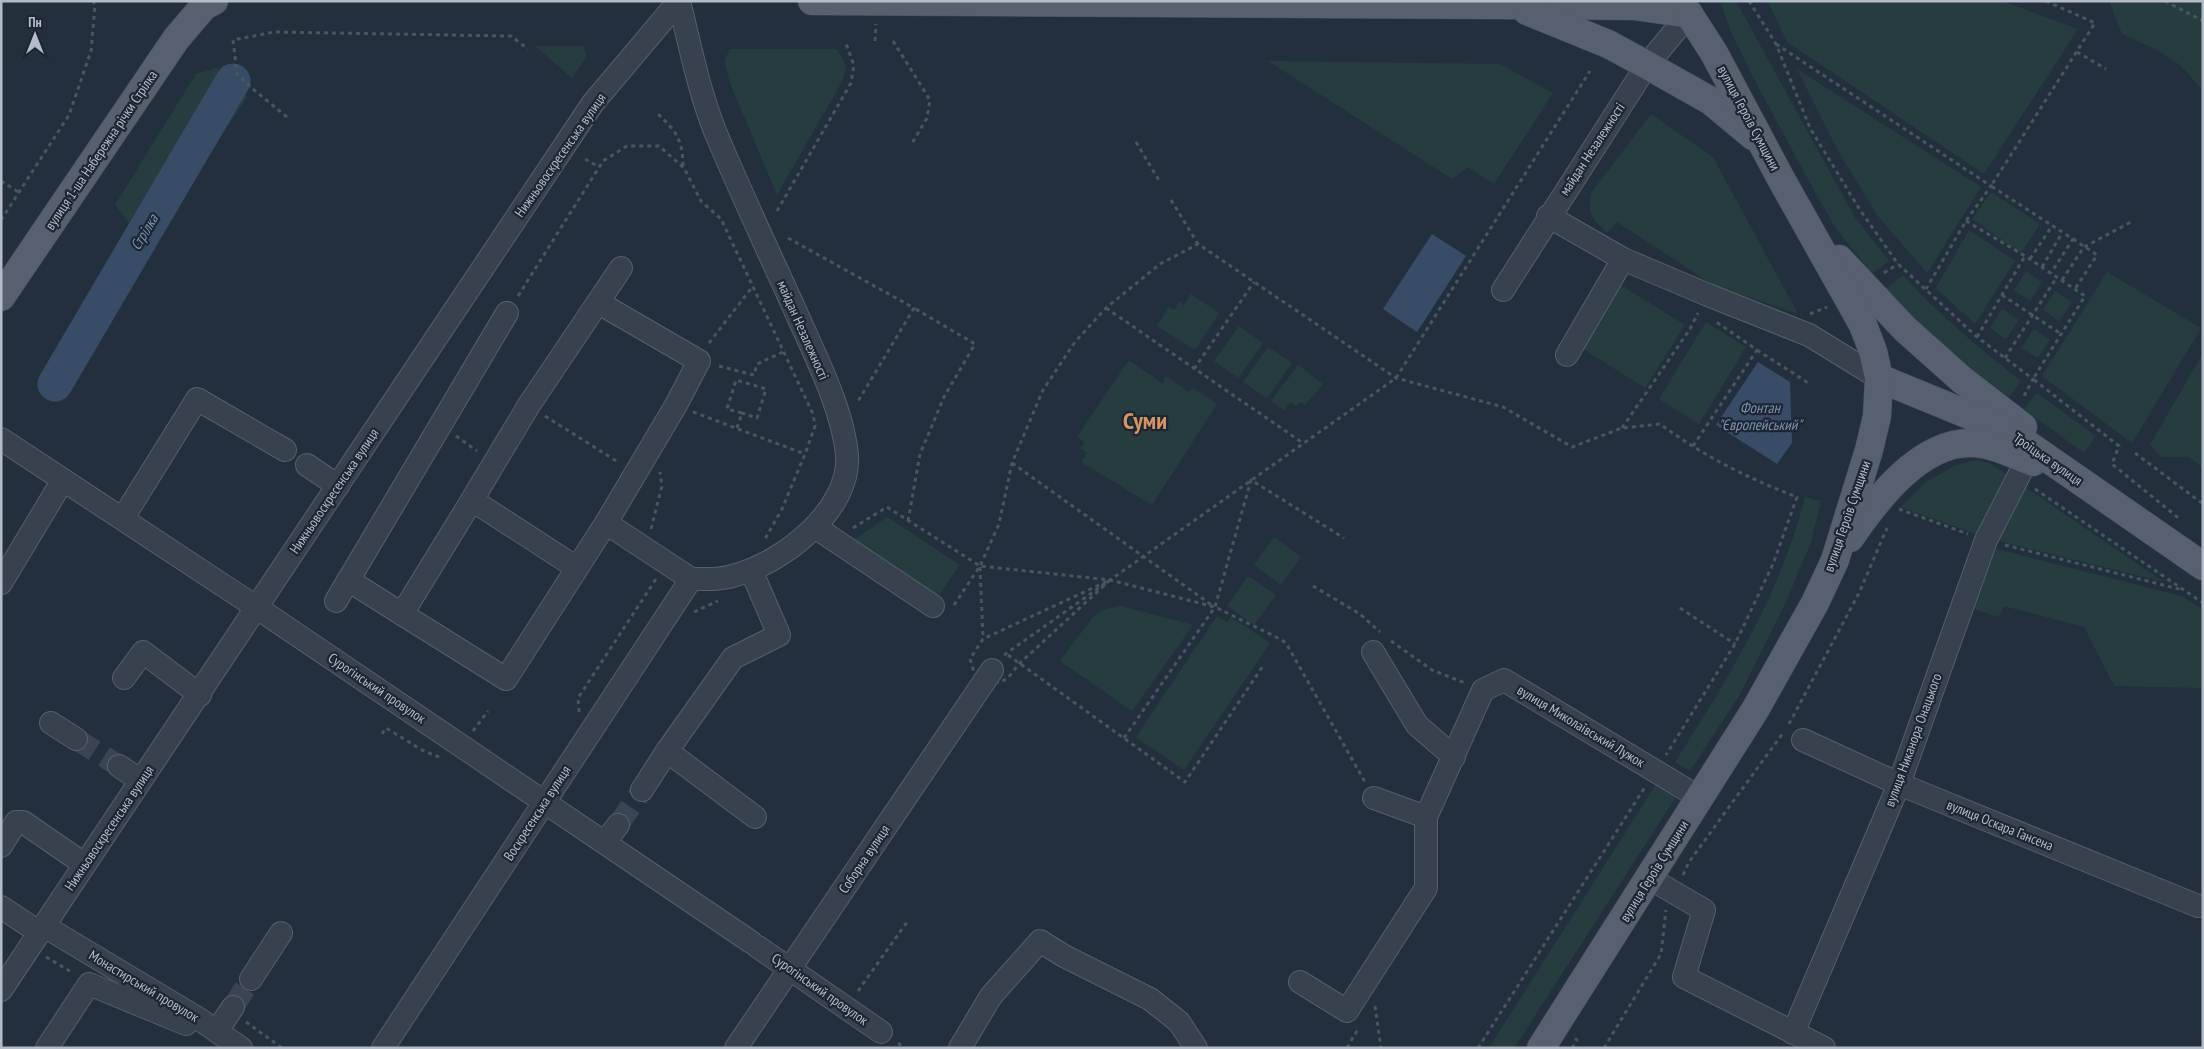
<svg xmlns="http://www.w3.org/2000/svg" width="2204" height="1049" font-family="'PT Sans Narrow',sans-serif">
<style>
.green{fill:#263c3f}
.water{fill:#394c67}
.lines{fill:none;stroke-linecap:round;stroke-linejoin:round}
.river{stroke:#394c67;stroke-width:35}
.minor-tunnel{stroke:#3a4453;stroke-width:22;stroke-dasharray:22 11;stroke-linecap:butt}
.minor-casing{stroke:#565f6c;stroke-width:24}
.major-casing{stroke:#414a57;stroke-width:29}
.path{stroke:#44595c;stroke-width:3;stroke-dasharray:4 4;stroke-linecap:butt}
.minor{stroke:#38414e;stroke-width:22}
.major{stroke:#56606e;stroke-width:28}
.labels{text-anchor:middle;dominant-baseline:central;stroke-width:4.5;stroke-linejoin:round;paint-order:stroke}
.street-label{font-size:14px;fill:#b4bcc9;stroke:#1d2633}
.water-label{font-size:15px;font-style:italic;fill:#7c92b1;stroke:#1d2633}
.town-label{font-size:24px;font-weight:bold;fill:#d59563;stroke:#1d2633}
</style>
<rect width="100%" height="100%" fill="#242f3e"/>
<g class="green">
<path d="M 1729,1 L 1736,1 L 1854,216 L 1889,261 L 1872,274 L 1835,227 L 1810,183 L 1753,77 L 1731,32 L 1721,4 Z"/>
<path d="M 1768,1 L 2002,1 L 2078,29 L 1984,174 L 1787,42 Z"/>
<path d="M 2109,1 L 2203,1 L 2203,90 L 2180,65 L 2157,50 L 2122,34 Z"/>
<path d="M 535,46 L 583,46 L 587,56 L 572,78 Z"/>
<path d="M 730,49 L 837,49 L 846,65 L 843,80 L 777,195 L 730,83 L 724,61 Z"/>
<path d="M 1268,61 L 1500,64 L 1553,93 L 1494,184 L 1468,167 L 1452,179 Z"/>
<path d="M 216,68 L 242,83 L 247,97 L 149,247 L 115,205 L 196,74 Z"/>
<path d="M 1797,69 L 1981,187 L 1927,273 L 1877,215 L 1836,147 Z"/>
<path d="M 1651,114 L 1713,157 L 1798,314 L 1712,284 L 1617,222 L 1607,233 C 1592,218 1587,215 1591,193 Z"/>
<path d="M 1991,192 L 2040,224 L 2021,253 L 1972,219 Z"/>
<path d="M 1969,230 L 2015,261 L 1975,324 L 1936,288 Z"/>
<path d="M 2026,271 L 2042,282 L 2030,301 L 2014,290 Z"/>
<path d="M 2107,272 L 2201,328 L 2132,443 L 2042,376 Z"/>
<path d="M 1903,275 C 1939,315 1979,348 2021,381 L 2009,397 C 1964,364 1923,330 1885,289 Z"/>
<path d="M 1619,284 L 1685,325 L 1645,388 L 1580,347 Z"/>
<path d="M 2055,291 L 2072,302 L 2059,321 L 2043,310 Z"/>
<path d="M 1191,294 L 1219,313 L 1195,350 L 1157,326 L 1169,307 L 1174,310 L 1179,302 L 1184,305 Z"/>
<path d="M 2002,309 L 2019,320 L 2006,339 L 1990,328 Z"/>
<path d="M 1706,322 L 1746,347 L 1699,424 L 1659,399 Z"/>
<path d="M 1239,326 L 1263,343 L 1238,378 L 1214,361 Z"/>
<path d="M 2034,329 L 2050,340 L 2038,358 L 2021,348 Z"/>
<path d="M 1268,347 L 1292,363 L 1267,398 L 1243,382 Z"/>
<path d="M 2203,353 L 2203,468 L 2189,457 L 2161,457 L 2150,445 Z"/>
<path d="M 1129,360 L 1162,383 L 1166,376 L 1189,392 L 1193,388 L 1217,404 L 1152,505 L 1081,462 L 1087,453 L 1080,448 L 1085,442 L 1077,437 Z"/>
<path d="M 1298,365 L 1323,384 L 1305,405 L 1300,402 L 1296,406 L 1290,402 L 1284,411 L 1271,401 Z"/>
<path d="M 2037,393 L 2096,436 L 2084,453 L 2024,409 Z"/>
<path d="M 1976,460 L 1989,463 L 2013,478 L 1984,537 L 1901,507 L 1926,482 L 1956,465 Z"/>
<path d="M 2018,482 L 2164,582 L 1991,539 Z"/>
<path d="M 1805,497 L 1821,501 L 1811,542 L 1786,602 L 1739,696 L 1690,771 L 1675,762 C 1728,679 1781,593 1805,497 Z"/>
<path d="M 887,517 L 960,565 L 936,599 L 851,542 Z"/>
<path d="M 1274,537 L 1301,557 L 1281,585 L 1254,565 Z"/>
<path d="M 1989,547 L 2181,596 L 2203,609 L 2203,688 L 2114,686 L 2084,627 L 2004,606 L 1999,617 L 1967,607 Z"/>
<path d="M 1248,576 L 1276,595 L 1254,625 L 1227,606 Z"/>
<path d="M 1121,606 L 1193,625 L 1132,711 L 1060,661 L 1093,617 L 1105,609 Z"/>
<path d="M 1217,616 L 1227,622 L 1231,617 L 1270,643 L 1184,770 L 1136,737 Z"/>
<path d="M 1656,784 L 1676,797 L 1514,1048 L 1489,1048 Z"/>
</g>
<g class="water">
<path d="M 1432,234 L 1466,256 L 1417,332 L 1383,309 Z"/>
<path d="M 1758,362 L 1790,382 L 1792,443 L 1777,464 L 1716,425 Z"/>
</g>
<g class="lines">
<path class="river" d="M 55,384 L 233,81"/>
<g class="minor-tunnel">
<path d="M 76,739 L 119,766"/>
<path d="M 618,825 L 642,790"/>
<path d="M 233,1007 L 251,979"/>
</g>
<g class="minor-casing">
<g id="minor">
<path d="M 679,1 C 691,49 700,98 720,143 C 745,202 773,261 799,319 C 817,359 843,411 847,455 C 851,509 784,562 736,575 C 721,580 707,579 691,579"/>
<path d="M 1548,216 L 1623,259 L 1708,295 L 1809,335 L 1879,378"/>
<path d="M 1503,290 L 1647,65 L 1689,14"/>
<path d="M 599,303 L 699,361 L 676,405 L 606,523"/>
<path d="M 1567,355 L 1623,259"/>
<path d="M 1,439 L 256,607 L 751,942"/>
<path d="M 307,465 L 338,486"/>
<path d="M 123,518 L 197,399 L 285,450"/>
<path d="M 815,527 L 933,606"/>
<path d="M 577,568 L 472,500 L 529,405 L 621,268"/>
<path d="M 751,570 L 779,635 L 733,658 L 667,751 L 755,817"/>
<path d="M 348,580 L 402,614 L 472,500"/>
<path d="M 1,583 L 63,480"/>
<path d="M 336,601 L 507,313"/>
<path d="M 402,614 L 506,679 L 606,523 L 691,579"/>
<path d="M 1373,652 L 1417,725 L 1454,757"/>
<path d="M 124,678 L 143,652 L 200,695"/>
<path d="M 51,723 L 76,739"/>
<path d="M 1803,740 L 1899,784 L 2198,906"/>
<path d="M 119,766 L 140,780"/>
<path d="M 642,790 L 667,751"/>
<path d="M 1374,798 L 1426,817"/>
<path d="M 605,842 L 618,825"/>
<path d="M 1,846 L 16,822 L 23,822 L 84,864"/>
<path d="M 1649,878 L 1704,910 L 1684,977 L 1824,1048"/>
<path d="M 1,907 L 40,933"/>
<path d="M 44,926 L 199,1019 L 241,1048"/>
<path d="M 758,947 L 881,1032"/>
<path d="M 251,979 L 281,933"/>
<path d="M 1300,982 L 1347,1011 L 1426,888 L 1426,817 L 1483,690 L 1504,680 L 1700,798"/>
<path d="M 1,990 L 593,103 L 679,1"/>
<path d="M 217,1031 L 233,1007"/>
<path d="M 1793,1033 L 1899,784 L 1986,540 L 2033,448"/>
<path d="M 47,1048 L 89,984 L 186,1024"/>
<path d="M 383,1048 L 691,579"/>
<path d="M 736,1048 L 992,670"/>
<path d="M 960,1048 L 991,996 L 1040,941 L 1064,956 L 1150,999 L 1179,1022 L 1196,1048"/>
</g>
</g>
<g class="major-casing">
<g id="major">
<path d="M 812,1 L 1634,6 L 1689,14"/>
<path d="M 1527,11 L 1608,44 L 1647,65 L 1711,101 L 1753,136"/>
<path d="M 1839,259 L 1905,329 L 1961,379 L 2023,427"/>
<path d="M 1,297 L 176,39 L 204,6 L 214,1"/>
<path d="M 1879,378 L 2008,431 L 2203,566"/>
<path d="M 1850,538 C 1876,500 1919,443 1970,443 C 1992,443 2013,454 2033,462"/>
<path d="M 1541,1048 L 1755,710 L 1815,603 L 1835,560 L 1869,450 L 1877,416 L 1879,378 L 1873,351 L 1863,325 L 1780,177 L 1714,53 L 1689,14"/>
</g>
</g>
<g class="path">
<path d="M 1749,1 L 1776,44 L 1810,128 L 1860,210 L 1898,264 L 1977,337 L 2033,379 L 2023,398"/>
<path d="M 2046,1 L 2095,23 L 1991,186 L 2073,239 L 2051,273"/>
<path d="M 2165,1 L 2203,21"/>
<path d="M 875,41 L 876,24"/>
<path d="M 893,41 L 930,100 L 927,118 L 911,145"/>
<path d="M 1776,44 L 1991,186 L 1966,221 L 1926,289"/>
<path d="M 2077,52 L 2106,69"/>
<path d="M 658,114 C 677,132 683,141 683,167"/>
<path d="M 287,117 L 254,90 L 237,74 L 233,40 L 274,32 L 511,36 L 528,49"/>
<path d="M 1136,142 L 1160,182"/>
<path d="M 585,159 L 599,167"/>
<path d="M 1,181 L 20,193"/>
<path d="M 1171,200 L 1198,244"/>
<path d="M 777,211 L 851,83 L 854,65 L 845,41"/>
<path d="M 1,220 L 69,115 L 91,51 L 95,5 L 93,1"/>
<path d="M 1966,221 L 2025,256 L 2085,296 L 2033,379 L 2119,446 L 2112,464 L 2181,520"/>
<path d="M 788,238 L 914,308 L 857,403"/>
<path d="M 2073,239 L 2097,255 L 2075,289"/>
<path d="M 2030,259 L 2052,226"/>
<path d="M 2042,267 L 2062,233"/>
<path d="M 1884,273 L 1898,264"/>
<path d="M 2062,280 L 2084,247 L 2131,222"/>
<path d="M 2002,295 L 2061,334"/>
<path d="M 518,296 L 603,161 L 627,146 L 659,146 L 684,168 L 701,201 L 721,219 L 813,414 L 815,426 L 805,454 L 782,509 L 765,539"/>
<path d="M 1106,308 L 1303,443"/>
<path d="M 1810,314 L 1827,307"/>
<path d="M 1977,337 L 2025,256"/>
<path d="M 709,343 L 753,286"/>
<path d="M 1757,350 L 1810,384"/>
<path d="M 2005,358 L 2057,277"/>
<path d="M 719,366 L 754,375 L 757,364 L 783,352"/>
<path d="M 1194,369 L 1254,282"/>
<path d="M 693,412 L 805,454"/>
<path d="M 545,416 L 618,462"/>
<path d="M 737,428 L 742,413 L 727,409 L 736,380 L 766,389 L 757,418 L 742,413"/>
<path d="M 1622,428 L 1690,329 L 1698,313"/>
<path d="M 456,436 L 477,451"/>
<path d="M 1693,446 L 1757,350 L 1715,321"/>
<path d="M 2135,453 L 2203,504"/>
<path d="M 1012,463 L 1213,606"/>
<path d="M 2035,489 L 2203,603"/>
<path d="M 1899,509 L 1968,534"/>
<path d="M 908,521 L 920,454 L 944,397 L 975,344 L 914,308"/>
<path d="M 853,528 L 887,507 L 980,566 L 1110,580 L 1215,607 L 1280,639 L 1286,643 L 1365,782"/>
<path d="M 651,529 L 662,486 L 660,472"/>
<path d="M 2005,545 L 2183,590"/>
<path d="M 980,567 L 983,639"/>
<path d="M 1110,580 L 1019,664 L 1007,679 L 979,689 L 970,659 L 983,639 Z"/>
<path d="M 1313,586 L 1360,614 L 1380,632"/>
<path d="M 954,605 L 980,566 L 999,524 L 1012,463 L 1043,390 L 1075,342 L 1106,308 L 1160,264 L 1198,244 L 1396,378 L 1503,407 L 1572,447 L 1622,428 L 1660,424 C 1702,455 1749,479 1797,497 L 1773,564 L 1735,644 L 1666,755"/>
<path d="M 1680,608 L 1735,644"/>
<path d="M 694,612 L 718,601"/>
<path d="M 1391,641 L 1432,670 L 1465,683"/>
<path d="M 1004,655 L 1396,378 L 1590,71"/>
<path d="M 1008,655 L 1185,782 L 1263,666"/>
<path d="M 579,712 L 578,698 L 656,579"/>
<path d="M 1789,724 L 1859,593 L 1887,528"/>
<path d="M 473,731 L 488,711"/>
<path d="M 382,734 L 386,728 L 422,750 L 439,757"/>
<path d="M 1124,738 L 1215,607 L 1251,480 L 1344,538"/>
<path d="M 1683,875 L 1689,862 L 1783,733"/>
<path d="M 46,957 L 73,973"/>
<path d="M 858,991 L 907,922"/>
<path d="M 1375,1006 L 1381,1048"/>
<path d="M 246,1022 L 282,1048"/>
<path d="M 898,1043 L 904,1048"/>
<path d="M 1347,1048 L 1358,1029"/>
<path d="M 1478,1048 L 1645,787"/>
<path d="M 1572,1048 L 1577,1040 L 1574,1038"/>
<path d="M 1604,1048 L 1661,954 L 1666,910"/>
</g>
<use href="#minor" class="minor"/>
<use href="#major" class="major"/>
</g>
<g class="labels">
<g class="street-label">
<text transform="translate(1749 118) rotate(62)">вулиця Героїв Сумщини</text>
<text transform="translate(1592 149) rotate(-57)">майдан Незалежності</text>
<text transform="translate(101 150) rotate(-56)">вулиця 1-ша Набережна річки Стрілка</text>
<text transform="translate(560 155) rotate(-55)">Нижньовоскресенська вулиця</text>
<text transform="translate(803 330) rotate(66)">майдан Незалежності</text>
<text transform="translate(2048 459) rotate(35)">Троїцька вулиця</text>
<text transform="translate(334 491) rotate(-56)">Нижньовоскресенська вулиця</text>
<text transform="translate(1847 516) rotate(-71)">вулиця Героїв Сумщини</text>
<text transform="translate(377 688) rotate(34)">Сурогінський провулок</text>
<text transform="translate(1581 726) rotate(31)">вулиця Миколаївський Лужок</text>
<text transform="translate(1913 740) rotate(-70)">вулиця Никанора Онацького</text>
<text transform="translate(537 813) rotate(-57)">Воскресенська вулиця</text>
<text transform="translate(2000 825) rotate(22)">вулиця Оскара Гансена</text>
<text transform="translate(109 828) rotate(-56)">Нижньовоскресенська вулиця</text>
<text transform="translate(864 859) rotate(-56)">Соборна вулиця</text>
<text transform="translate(1654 871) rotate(-58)">вулиця Героїв Сумщини</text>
<text transform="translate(144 986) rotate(31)">Монастирський провулок</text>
<text transform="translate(820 989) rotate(35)">Сурогінський провулок</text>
</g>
<g class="water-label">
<text transform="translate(144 232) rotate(-59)">Стрілка</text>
<text x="1760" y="407">Фонтан<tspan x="1760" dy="17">"Європейський"</tspan></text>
</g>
<g class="town-label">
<text x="1145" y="420">Суми</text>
</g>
</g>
<rect width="2204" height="1049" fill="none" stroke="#b4bcc9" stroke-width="5"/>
<g transform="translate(35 35)" stroke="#1d2633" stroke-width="4" paint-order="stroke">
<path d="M0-4L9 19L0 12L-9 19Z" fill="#b4bcc9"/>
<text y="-8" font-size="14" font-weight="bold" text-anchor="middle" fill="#b4bcc9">Пн</text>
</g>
</svg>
